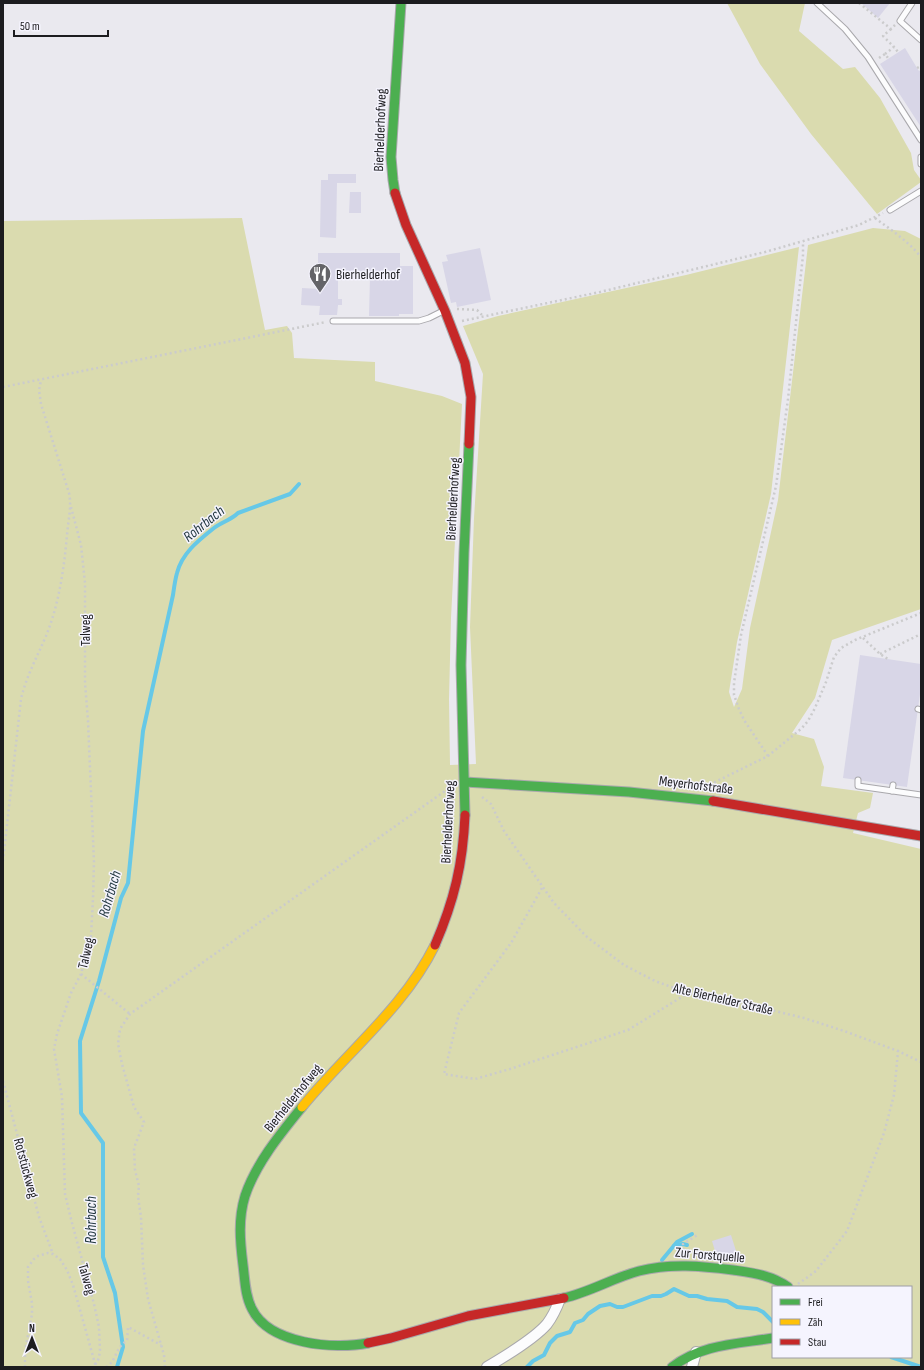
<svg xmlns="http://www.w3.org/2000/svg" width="924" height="1370" font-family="'Sofia Sans Condensed',sans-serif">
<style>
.green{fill:#dadbaf;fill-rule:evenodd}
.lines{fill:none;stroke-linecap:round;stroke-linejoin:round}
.stream{stroke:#66c8e7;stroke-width:4}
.building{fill:#d8d6e7}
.lane-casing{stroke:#a9a8ac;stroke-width:7}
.street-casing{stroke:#a9a8ac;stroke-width:12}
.fast-casing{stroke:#a9a8ac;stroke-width:11}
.slow-casing{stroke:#a9a8ac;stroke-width:11}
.jam-casing{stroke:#a9a8ac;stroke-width:11}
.path{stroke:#cbcbcc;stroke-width:2.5;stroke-dasharray:2 3;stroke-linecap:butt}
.lane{stroke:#fcfcfd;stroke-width:5}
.street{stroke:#fcfcfd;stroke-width:10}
.fast{stroke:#4caf50;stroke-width:9}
.slow{stroke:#ffc107;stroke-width:9}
.jam{stroke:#c62828;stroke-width:9}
.labels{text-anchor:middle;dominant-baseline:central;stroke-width:3;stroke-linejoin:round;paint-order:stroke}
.street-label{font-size:14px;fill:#1c1c1f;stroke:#f5f4fe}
.poi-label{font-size:14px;fill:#1c1c1f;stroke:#f5f4fe;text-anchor:start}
.water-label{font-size:15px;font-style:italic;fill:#1f353d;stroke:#f5f4fe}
</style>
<rect width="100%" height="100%" fill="#eae9ef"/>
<g class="green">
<path d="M 727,3 L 805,3 L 799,31 L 843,69 L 855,67 L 880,98 L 911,153 L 914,170 L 921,180 L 921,182 L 877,214 L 811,134 L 760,64 Z"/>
<path d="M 242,218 L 265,330 L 287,326 L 292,333 L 294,358 L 375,362 L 375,381 L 442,396 L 462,404 L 451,618 L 449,699 L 450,765 L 476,764 L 470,627 L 474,518 L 483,374 L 463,326 L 498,316 L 686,275 L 799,247 L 771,494 L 737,642 L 729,692 L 734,707 L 742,689 L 750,628 L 778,500 L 808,245 L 873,228 L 905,231 L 921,239 L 921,609 L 832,640 L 815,698 L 792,733 L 814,739 L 824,767 L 821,786 L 873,793 L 870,808 L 858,813 L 853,833 L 921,849 L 921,1367 L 3,1367 L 3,221 ZM 773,1287 L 911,1287 L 911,1357 L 773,1357 Z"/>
</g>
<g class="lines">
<g class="stream">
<path d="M 674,1246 L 683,1244 L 687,1245"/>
<path d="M 662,1260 L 677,1242 L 692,1234"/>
<path d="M 891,1357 L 921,1367"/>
<path d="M 117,1367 L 123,1347 L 115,1293 L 103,1257 L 103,1143 L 81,1113 L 80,1041 L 99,981 L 121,898 L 128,883 L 143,731 L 173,595 C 174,588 175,580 177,573 C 182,553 199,540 214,528 C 222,522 231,520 238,513 L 290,494 L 299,484"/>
<path d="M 527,1367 L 533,1361 L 544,1355 L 550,1343 L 557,1336 L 570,1332 L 575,1323 L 583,1320 L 588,1314 L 600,1306 L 610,1304 L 617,1307 L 623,1307 L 652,1296 L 661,1296 L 666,1294 L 674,1289 L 689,1296 L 697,1296 L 707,1299 L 727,1301 L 737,1307 L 757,1309 L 763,1312 L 773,1322"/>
</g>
</g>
<g class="building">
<path d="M 861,3 L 890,3 L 878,18 Z"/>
<path d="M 905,48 L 917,68 L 919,71 L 921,70 L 921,127 L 880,64 Z"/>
<path d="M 328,174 L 356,174 L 356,183 L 337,183 L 336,238 L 320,237 L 321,180 L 328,180 Z"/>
<path d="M 350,192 L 361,192 L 361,213 L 349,213 Z"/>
<path d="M 480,248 L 491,300 L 457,307 L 456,302 L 451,303 L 442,262 L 448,261 L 446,255 Z"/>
<path d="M 318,253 L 400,253 L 400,266 L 413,266 L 413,314 L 399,314 L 399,316 L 369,316 L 370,277 L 338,277 L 338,299 L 342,299 L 342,305 L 338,305 L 337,315 L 319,315 L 320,306 L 301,305 L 302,288 L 320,289 L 321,277 L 318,277 Z"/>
<path d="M 860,655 L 921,664 L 921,687 L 907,787 L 843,778 Z"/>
<path d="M 731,1235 L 737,1254 L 718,1260 L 717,1255 L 713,1256 L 712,1252 L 715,1251 L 712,1241 Z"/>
</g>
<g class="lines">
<g class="lane-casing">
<g id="lane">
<path d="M 817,3 L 845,29 L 868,57 L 921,140"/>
<path d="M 912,3 L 900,21 L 921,40"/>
<path d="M 921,157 L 921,164"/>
<path d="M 890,210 L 921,191"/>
<path d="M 333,321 L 419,321 L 429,318 L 443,311"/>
<path d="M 918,709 L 921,710"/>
<path d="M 858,780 L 858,786 L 921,795"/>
<path d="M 892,791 L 893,785"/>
</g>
</g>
<g class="street-casing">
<g id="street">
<path d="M 487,1367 C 504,1357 535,1338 547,1324 C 553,1316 557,1307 560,1299"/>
<path d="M 692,1367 L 696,1352"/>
</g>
</g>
<g class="fast-casing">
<g id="fast">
<path d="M 395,193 L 393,180 L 391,157 L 401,3"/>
<path d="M 465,782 L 629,792 L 713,801"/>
<path d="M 465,815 L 461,665 L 464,553 L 469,444"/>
<path d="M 302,1107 C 281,1133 256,1163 245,1196 C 238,1219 240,1241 243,1265 C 245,1280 245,1296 252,1309 C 269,1344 334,1350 368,1343"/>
<path d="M 564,1298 C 590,1292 613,1278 639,1271 C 670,1263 702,1266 733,1270 C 753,1273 771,1275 788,1287"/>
<path d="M 672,1367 C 702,1344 737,1344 773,1338"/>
</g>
</g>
<g class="slow-casing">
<path id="slow" d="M 302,1107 C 346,1053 404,1008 435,945"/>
</g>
<g class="jam-casing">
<g id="jam">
<path d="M 395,193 L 406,225 L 445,311 L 465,363 L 471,397 L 469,444"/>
<path d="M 713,801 L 921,836"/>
<path d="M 435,945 C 454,901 463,864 465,815"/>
<path d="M 368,1343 L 391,1338 L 468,1316 L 564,1298"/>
</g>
</g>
<g class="path">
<path d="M 859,3 L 891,29 L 895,25"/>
<path d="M 891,29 L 883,36 L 894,47"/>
<path d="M 885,54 L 894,47 L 898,52"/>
<path d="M 879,58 L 885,54 L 888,58"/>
<path d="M 917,68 L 921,66"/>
<path d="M 875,218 C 891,230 908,241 921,257"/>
<path d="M 457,309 L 477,310 L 482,315"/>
<path d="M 462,321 L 600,292 L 765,252 L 859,225 L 883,213"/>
<path d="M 3,387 L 326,322"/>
<path d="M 71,507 L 81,545 L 85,583 L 85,683 L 88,721 L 94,862 L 93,898 L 91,936 L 81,974 L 71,993 L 57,1034 L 54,1049 L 62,1097 L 65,1194 L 72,1223 L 94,1304 L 99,1327 L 100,1350 L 99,1358 L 95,1365"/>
<path d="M 863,638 L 880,654 L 888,659"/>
<path d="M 880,654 L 921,634"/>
<path d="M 768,756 L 744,720 L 739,709 L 734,695 L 734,683 L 741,635 L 776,486 L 788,399 L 803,255 L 803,242"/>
<path d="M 705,787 L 768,756 L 802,728 L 808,721 L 815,708 L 826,682 L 834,657 L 841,648 L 855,640 L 921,613"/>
<path d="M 482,797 L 491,804 L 504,831 L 554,903 L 587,937 L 624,965 L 655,981 L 688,993 L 758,1007 L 804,1018 L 844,1031 L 898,1051"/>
<path d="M 3,861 L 21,699 C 26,677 37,657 46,636 C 59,604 64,569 67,535 C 68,521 72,507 69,493 L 41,404 L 39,390 L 41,380"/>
<path d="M 542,888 L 511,943 L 459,1013 L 444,1074 L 475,1079 L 510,1069 L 628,1030 L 688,993"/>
<path d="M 81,974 L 130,1014"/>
<path d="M 3,1081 L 39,1217 L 53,1254"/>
<path d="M 684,1255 L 683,1244 L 699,1234"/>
<path d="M 798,1284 L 816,1271 L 847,1231 L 884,1133 L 894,1095 L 898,1051 L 921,1062"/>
<path d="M 25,1367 L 25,1351 L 32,1314 L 32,1303 L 28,1281 L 28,1267 L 34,1259 L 38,1256 L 48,1253 L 53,1254 L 60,1259 L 67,1270 L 73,1285 L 96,1367"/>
<path d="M 106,1367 C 117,1361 115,1347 127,1341 L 128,1327 L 161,1345"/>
<path d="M 165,1367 L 164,1355 L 148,1299 L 143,1265 L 141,1217 L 138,1196 L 139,1186 L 135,1170 L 134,1148 L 144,1122 L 134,1107 L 122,1064 L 118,1044 L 120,1029 L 130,1014 L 445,791 L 453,787"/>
</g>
<use href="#lane" class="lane"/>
<use href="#street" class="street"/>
<use href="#fast" class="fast"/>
<use href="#slow" class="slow"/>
<use href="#jam" class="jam"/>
</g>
<defs>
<g id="restaurant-pin" transform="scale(1.15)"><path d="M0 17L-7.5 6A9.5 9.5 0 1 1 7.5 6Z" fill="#646468" stroke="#f5f4fe"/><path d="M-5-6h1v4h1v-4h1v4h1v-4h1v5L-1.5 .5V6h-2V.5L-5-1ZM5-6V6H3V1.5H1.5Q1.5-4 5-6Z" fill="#fff"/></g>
</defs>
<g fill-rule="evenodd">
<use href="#restaurant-pin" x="320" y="274"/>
</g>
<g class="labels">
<g class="street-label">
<text transform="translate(380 130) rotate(-88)">Bierhelderhofweg</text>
<text transform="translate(453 499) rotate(-87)">Bierhelderhofweg</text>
<text transform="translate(85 630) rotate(-90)">Talweg</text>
<text transform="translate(696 785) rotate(7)">Meyerhofstraße</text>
<text transform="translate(448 822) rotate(-87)">Bierhelderhofweg</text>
<text transform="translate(86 953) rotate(-77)">Talweg</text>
<text transform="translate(723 999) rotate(13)">Alte Bierhelder Straße</text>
<text transform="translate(293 1098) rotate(-51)">Bierhelderhofweg</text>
<text transform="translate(26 1168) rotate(75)">Rotstückweg</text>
<text transform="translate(710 1255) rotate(5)">Zur Forstquelle</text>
<text transform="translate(87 1279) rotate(74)">Talweg</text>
</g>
<g class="poi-label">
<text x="336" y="274">Bierhelderhof</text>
</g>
<g class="water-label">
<text transform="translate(204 524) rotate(-39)">Rohrbach</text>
<text transform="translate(110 894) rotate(-74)">Rohrbach</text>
<text transform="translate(91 1220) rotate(-90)">Rohrbach</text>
</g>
</g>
<rect width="924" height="1370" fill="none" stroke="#1c1c1f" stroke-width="8"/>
<rect x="772" y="1286" width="140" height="72" fill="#f5f4fe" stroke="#9e9ea5"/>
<rect x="780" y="1299" width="20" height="6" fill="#4caf50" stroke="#9e9ea5"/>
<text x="808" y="1306" font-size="12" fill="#1c1c1f">Frei</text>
<rect x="780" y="1319" width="20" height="6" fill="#ffc107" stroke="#9e9ea5"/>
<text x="808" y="1326" font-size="12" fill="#1c1c1f">Zäh</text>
<rect x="780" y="1339" width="20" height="6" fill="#c62828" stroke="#9e9ea5"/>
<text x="808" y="1346" font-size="12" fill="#1c1c1f">Stau</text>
<g transform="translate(32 1338)" stroke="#f5f4fe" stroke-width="3" paint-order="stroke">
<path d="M0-3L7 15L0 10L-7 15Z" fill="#1c1c1f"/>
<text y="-6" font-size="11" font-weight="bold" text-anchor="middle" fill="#1c1c1f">N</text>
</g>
<path d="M14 30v6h94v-6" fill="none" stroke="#1c1c1f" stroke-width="2"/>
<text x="20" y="30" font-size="12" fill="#1c1c1f" stroke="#f5f4fe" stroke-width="3" paint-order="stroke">50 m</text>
</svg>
